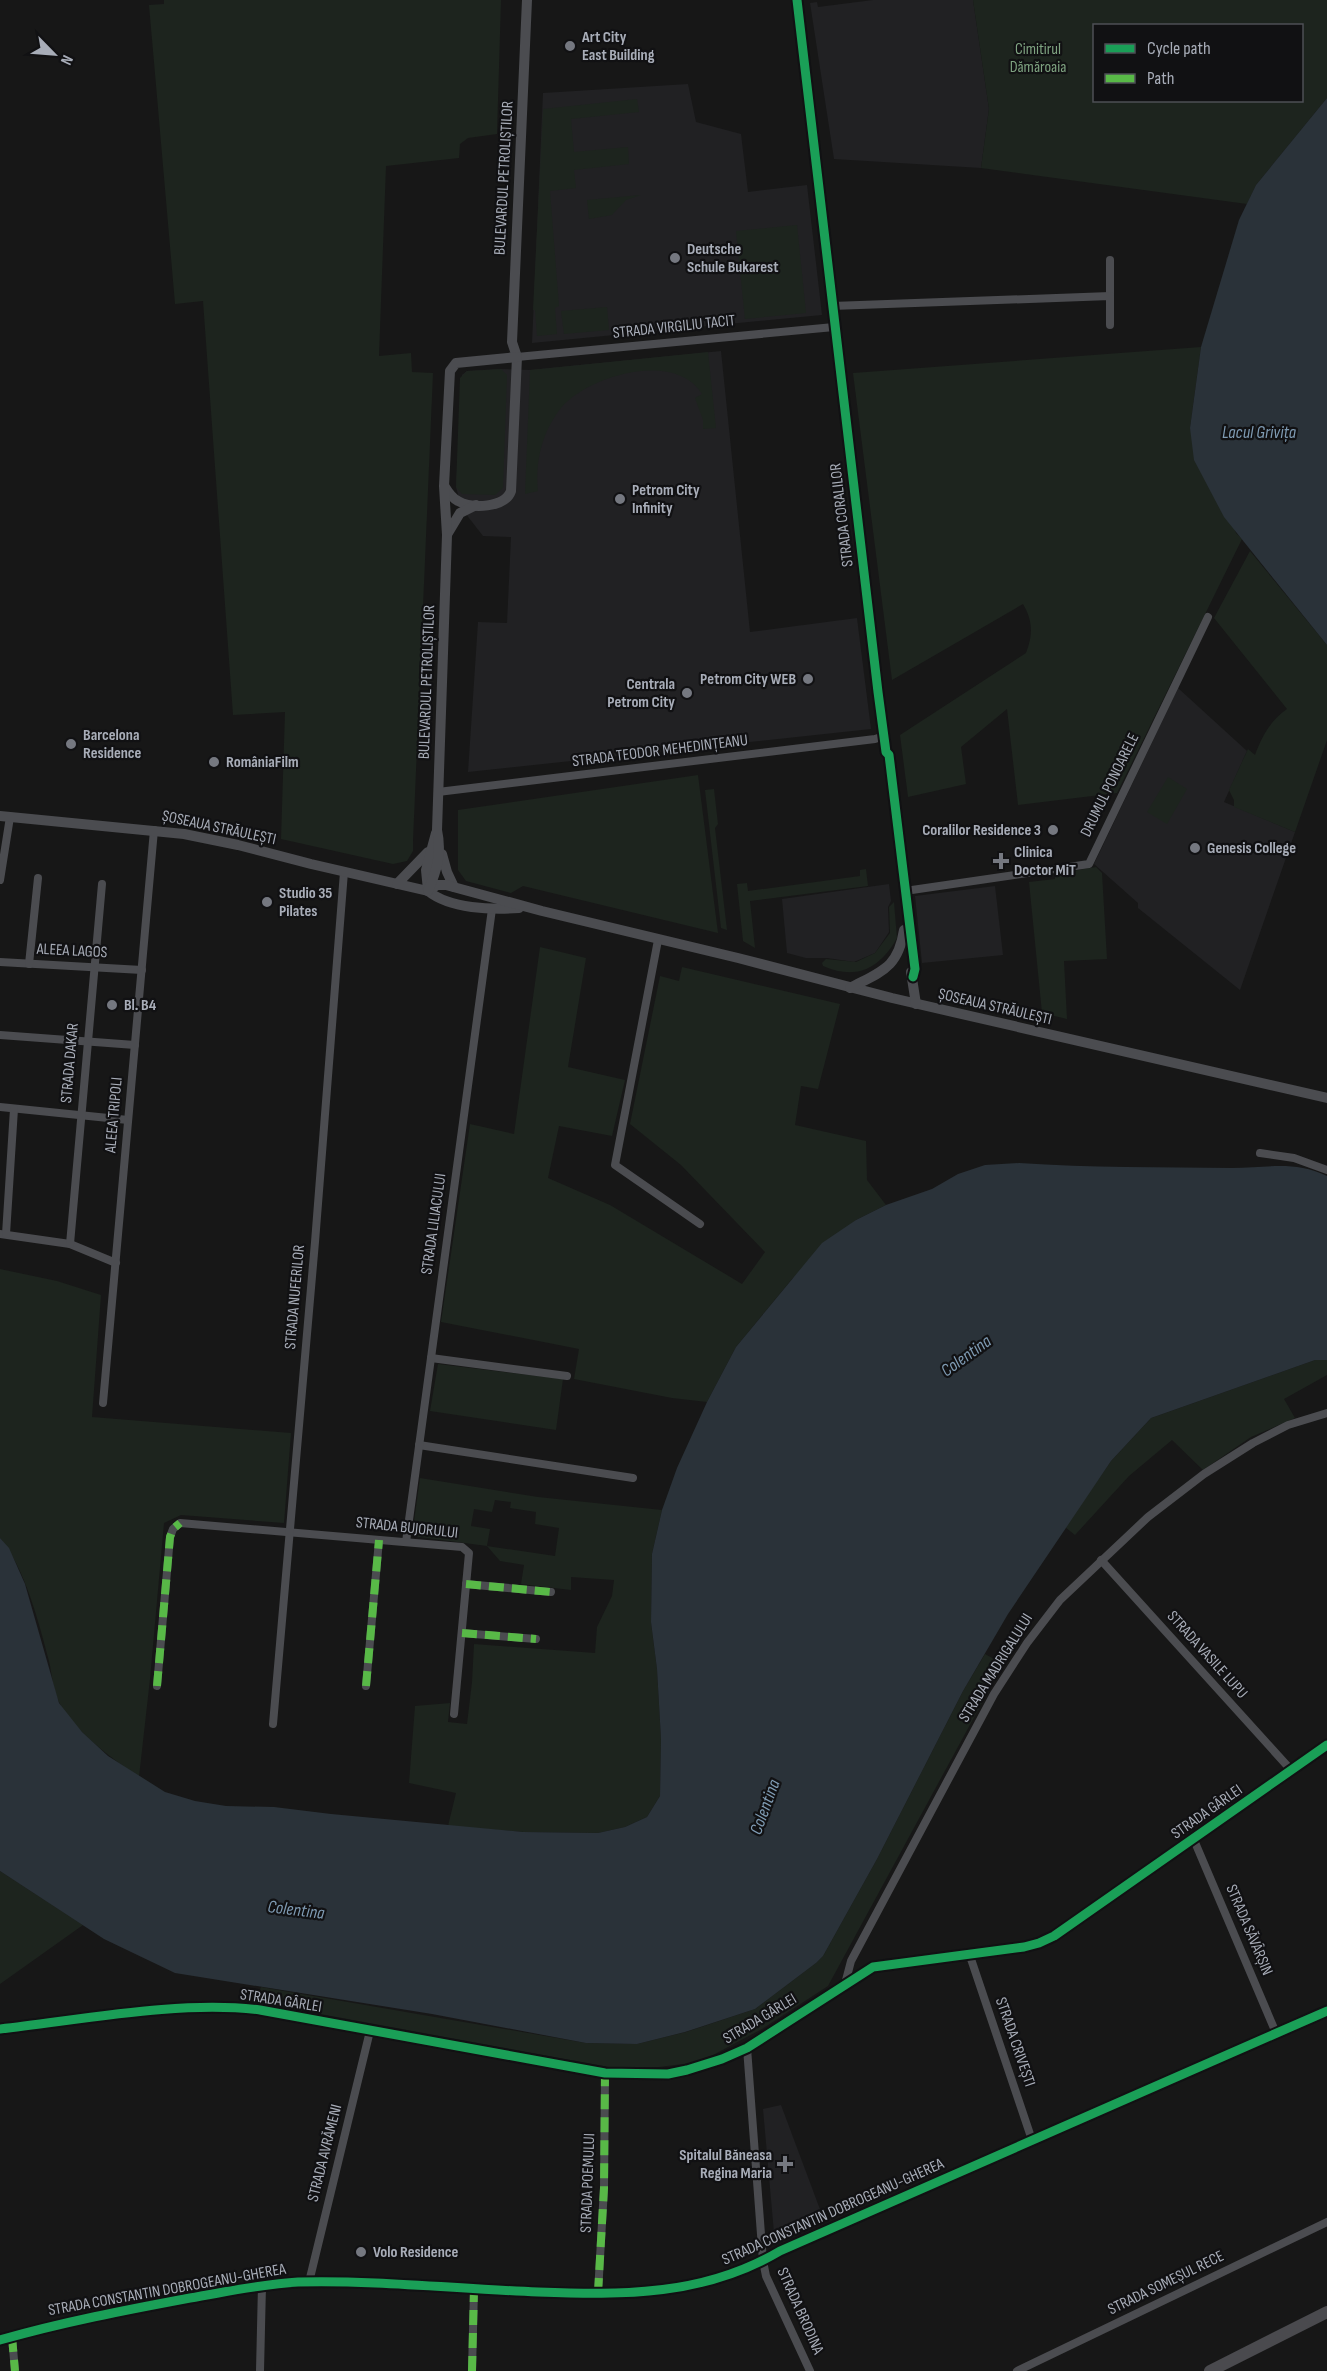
<svg xmlns="http://www.w3.org/2000/svg" width="1327" height="2371" font-family="'Sofia Sans Condensed',sans-serif">
<style>
.built{fill:#212123}
.green{fill:#1d241e;fill-rule:evenodd}
.water{fill:#2a3239}
.lines{fill:none;stroke-linecap:round;stroke-linejoin:round}
.minor{stroke:#4b4c50;stroke-width:8}
.tertiary{stroke:#4b4c50;stroke-width:10}
.secondary{stroke:#4a4a4e;stroke-width:12}
.quiet{stroke:#58b947;stroke-width:8;stroke-dasharray:15 8;stroke-linecap:butt}
.cycleway-casing{stroke:#111113;stroke-width:13}
.cycleway{stroke:#1a9f57;stroke-width:9}
.poi-dot{fill:#757880;stroke:#111113;stroke-width:2}
.labels{text-anchor:middle;dominant-baseline:central;stroke-width:4.5;stroke-linejoin:round;paint-order:stroke}
.poi-label{font-size:16px;font-weight:bold;fill:#a8adb8;stroke:#111113;text-anchor:start}
.park-label{font-size:16px;fill:#7fa381;stroke:#111113}
.street-label{font-size:16px;fill:#a8adb8;stroke:#111113}
.water-label{font-size:18px;font-style:italic;fill:#7f9bb3;stroke:#111113}
</style>
<rect width="100%" height="100%" fill="#171717"/>
<g class="built">
<path d="M 873,0 L 973,0 L 989,109 L 981,168 L 834,159 L 810,3 L 817,2 L 818,7 Z"/>
<path d="M 688,84 L 696,122 L 741,134 L 748,192 L 807,185 L 822,315 L 532,343 L 543,93 Z"/>
<path d="M 721,351 L 750,632 L 857,618 L 871,729 L 468,772 L 478,622 L 507,623 L 511,537 L 483,536 L 462,509 L 456,487 L 462,375 L 467,371 L 501,369 L 530,370 Z"/>
<path d="M 1178,688 L 1247,751 L 1224,802 L 1295,832 L 1240,990 L 1138,908 L 1138,903 L 1094,864 Z"/>
<path d="M 889,884 L 891,901 L 888,907 L 889,932 L 875,953 L 854,962 L 827,958 L 806,958 L 787,953 L 782,899 Z"/>
<path d="M 995,886 L 1003,955 L 922,963 L 915,896 Z"/>
<path d="M 781,2105 L 824,2220 L 778,2238 L 774,2233 L 763,2109 Z"/>
</g>
<g class="green">
<path d="M 164,0 L 501,0 L 497,134 L 468,138 L 460,144 L 459,158 L 386,166 L 379,356 L 411,353 L 412,372 L 433,373 L 413,841 L 413,851 L 407,861 L 393,864 L 281,839 L 285,712 L 233,715 L 203,301 L 175,304 L 149,5 L 164,4 Z"/>
<path d="M 973,0 L 1327,0 L 1327,98 L 1256,185 L 1247,204 L 981,168 L 989,109 ZM 1094,26 L 1302,26 L 1302,100 L 1094,100 Z"/>
<path d="M 637,99 L 639,112 L 571,119 L 574,152 L 628,147 L 629,164 L 574,170 L 576,188 L 550,191 L 559,306 L 555,308 L 557,334 L 537,336 L 535,310 L 533,310 L 543,109 Z"/>
<path d="M 641,195 L 626,200 L 612,215 L 589,219 L 587,200 Z"/>
<path d="M 797,225 L 806,313 L 745,319 L 736,231 Z"/>
<path d="M 607,307 L 609,330 L 564,334 L 561,311 Z"/>
<path d="M 1201,347 L 1190,428 L 1236,533 L 1242,539 L 1117,793 L 1018,805 L 1007,709 L 961,747 L 966,784 L 908,797 L 900,735 L 1026,653 C 1033,635 1033,621 1023,604 L 892,680 L 853,373 Z"/>
<path d="M 708,352 L 716,428 L 703,429 L 703,420 L 695,398 L 702,394 C 676,350 588,375 561,408 C 542,432 535,461 538,491 L 525,494 L 530,370 Z"/>
<path d="M 501,369 L 507,375 L 503,488 L 495,495 L 462,494 L 456,487 L 460,378 L 467,371 Z"/>
<path d="M 1250,551 L 1327,645 L 1327,740 L 1295,832 L 1234,807 L 1234,800 L 1229,790 L 1248,749 L 1255,755 C 1262,736 1270,721 1287,709 L 1214,618 Z"/>
<path d="M 698,775 L 718,933 L 523,886 L 511,893 L 466,881 L 458,870 L 458,810 Z"/>
<path d="M 1168,777 L 1187,789 L 1167,824 L 1147,812 Z"/>
<path d="M 714,789 L 718,824 L 715,828 L 727,930 L 721,928 L 705,790 Z"/>
<path d="M 1096,867 L 1102,873 L 1107,959 L 1064,961 L 1067,1019 L 1042,1013 L 1029,882 L 1055,879 L 1055,874 Z"/>
<path d="M 866,869 L 868,886 L 750,901 L 755,948 L 743,941 L 737,884 L 747,883 L 748,891 L 860,876 L 860,870 Z"/>
<path d="M 894,902 L 897,938 C 880,968 857,981 823,966 L 822,963 L 826,959 L 856,962 L 875,953 L 890,933 L 889,907 Z"/>
<path d="M 540,947 L 586,958 L 568,1067 L 625,1080 L 612,1136 L 559,1126 L 548,1178 L 610,1205 L 742,1284 L 765,1252 L 681,1165 L 630,1124 L 660,976 L 679,981 L 682,967 L 840,1004 L 818,1089 L 801,1086 L 795,1125 L 866,1141 L 867,1180 L 886,1205 L 856,1220 L 792,1279 L 736,1347 L 707,1402 L 672,1398 L 574,1379 L 579,1349 L 441,1322 L 470,1124 L 514,1134 Z"/>
<path d="M 0,1269 L 57,1281 L 101,1295 L 92,1417 L 291,1433 L 284,1523 L 181,1515 L 164,1523 L 150,1679 L 139,1777 C 114,1760 71,1729 59,1702 C 53,1690 52,1674 49,1661 C 39,1623 25,1568 0,1538 Z"/>
<path d="M 1315,1360 L 1327,1360 L 1327,1375 L 1284,1399 L 1295,1418 L 1251,1437 L 1203,1470 L 1172,1440 L 1129,1476 L 1075,1535 L 1065,1527 L 1111,1461 L 1151,1418 Z"/>
<path d="M 438,1364 L 563,1379 L 556,1430 L 430,1411 Z"/>
<path d="M 420,1478 L 538,1497 L 662,1510 L 652,1554 L 651,1622 L 657,1669 L 661,1739 L 660,1796 L 647,1817 L 625,1827 L 598,1833 L 523,1832 L 448,1826 L 456,1793 L 409,1783 L 415,1706 L 450,1703 L 448,1722 L 467,1724 L 472,1682 L 474,1644 L 595,1653 L 597,1627 L 612,1596 L 614,1580 L 571,1577 L 571,1590 L 521,1584 L 524,1565 L 500,1561 L 487,1546 L 412,1536 ZM 495,1500 L 511,1502 L 510,1508 L 536,1512 L 535,1524 L 559,1528 L 555,1556 L 487,1546 L 490,1529 L 471,1526 L 474,1509 L 492,1512 Z"/>
<path d="M 985,1654 L 1003,1664 L 828,1986 L 762,2029 L 713,2055 L 691,2063 L 659,2067 L 608,2067 L 255,2002 L 261,1987 L 586,2043 L 637,2044 L 686,2032 L 755,2009 L 816,1963 L 823,1956 L 877,1859 L 963,1691 Z"/>
<path d="M 0,1871 L 83,1925 L 0,1984 Z"/>
</g>
<g class="water">
<path d="M 1327,98 L 1327,645 L 1224,517 L 1194,460 L 1190,428 L 1201,347 L 1239,220 L 1256,185 Z"/>
<path d="M 1019,1163 C 1090,1168 1161,1167 1232,1168 C 1268,1168 1293,1160 1327,1176 L 1327,1360 L 1315,1360 L 1151,1418 L 1111,1461 L 1008,1614 L 963,1691 L 877,1859 L 823,1956 L 816,1963 L 755,2009 L 685,2032 L 637,2044 L 586,2043 L 432,2014 L 175,1973 L 104,1939 L 0,1871 L 0,1538 L 9,1548 L 25,1584 L 59,1703 L 82,1732 L 108,1756 L 165,1792 L 195,1801 L 226,1806 L 274,1807 L 331,1814 L 523,1832 L 598,1833 L 625,1827 L 647,1817 L 660,1796 L 661,1739 L 657,1669 L 651,1622 L 652,1554 L 662,1510 L 677,1468 L 707,1402 L 736,1347 L 822,1243 L 856,1220 L 886,1205 L 932,1189 L 958,1174 L 985,1165 Z"/>
</g>
<g class="lines">
<g class="minor">
<path d="M 1110,260 L 1110,296"/>
<path d="M 832,306 L 1110,296 L 1110,325"/>
<path d="M 517,357 L 834,327"/>
<path d="M 438,792 L 875,739 L 884,736"/>
<path d="M 0,880 L 10,817"/>
<path d="M 905,891 L 1089,864 L 1208,617"/>
<path d="M 658,940 L 615,1165 L 700,1224"/>
<path d="M 0,962 L 142,970"/>
<path d="M 29,964 L 38,878"/>
<path d="M 0,1035 L 135,1045"/>
<path d="M 0,1107 L 128,1120"/>
<path d="M 1260,1153 L 1294,1158 L 1327,1170"/>
<path d="M 0,1234 L 70,1244 L 116,1263"/>
<path d="M 6,1234 L 14,1109"/>
<path d="M 70,1244 L 102,884"/>
<path d="M 431,1358 L 567,1376"/>
<path d="M 103,1403 L 154,830"/>
<path d="M 419,1445 L 633,1478"/>
<path d="M 406,1542 L 492,909"/>
<path d="M 1101,1560 L 1292,1771"/>
<path d="M 466,1584 L 551,1592"/>
<path d="M 462,1633 L 536,1639"/>
<path d="M 157,1686 L 170,1537 L 173,1529 L 180,1523 L 462,1547 L 469,1553 L 454,1714"/>
<path d="M 366,1686 L 379,1540"/>
<path d="M 273,1724 L 315,1242 L 344,872"/>
<path d="M 1194,1840 L 1276,2033"/>
<path d="M 969,1953 L 1032,2140"/>
<path d="M 845,1984 L 851,1961 L 994,1694 L 1027,1643 L 1060,1600 L 1148,1517 L 1204,1474 L 1253,1443 L 1288,1425 L 1327,1413"/>
<path d="M 0,2029 C 80,2020 181,2000 260,2010 L 605,2073 L 668,2074 L 687,2070 L 722,2059 L 747,2048 L 873,1967 L 1024,1947 L 1039,1943 L 1054,1936 L 1327,1745"/>
<path d="M 747,2048 L 763,2261 L 766,2276 L 810,2371"/>
<path d="M 309,2282 L 370,2031"/>
<path d="M 598,2293 L 604,2188 L 605,2073"/>
<path d="M 12,2337 L 15,2371"/>
<path d="M 0,2340 C 63,2322 126,2310 190,2298 C 226,2292 262,2284 298,2282 C 378,2280 458,2289 538,2292 C 624,2295 704,2296 780,2251 L 1327,2011"/>
<path d="M 260,2371 L 262,2285"/>
<path d="M 472,2371 L 474,2289"/>
<path d="M 1017,2371 L 1327,2222"/>
</g>
<g class="tertiary">
<path d="M 797,0 L 878,692 L 886,752 L 889,755 L 915,969 L 913,977"/>
<path d="M 445,487 C 448,492 452,498 458,501 C 472,509 505,508 511,491 L 517,357 L 512,342 L 527,0"/>
<path d="M 448,533 L 460,513 L 476,505"/>
<path d="M 0,816 L 184,834 L 238,845 L 311,864 L 428,891 C 450,909 492,910 519,908"/>
<path d="M 442,854 L 447,872 L 454,887"/>
<path d="M 397,884 L 428,852"/>
<path d="M 428,890 L 426,870 L 436,833"/>
<path d="M 428,891 L 437,885 L 446,885 L 542,911 L 738,958 L 892,998 L 1327,1098"/>
<path d="M 428,891 C 437,870 442,853 437,830 L 447,535 L 444,486 L 450,371 L 456,363 L 517,357"/>
<path d="M 911,972 L 916,1004"/>
<path d="M 850,988 C 882,971 898,968 904,930"/>
</g>
<path class="secondary" d="M 1210,2371 L 1327,2312"/>
<g class="quiet">
<path d="M 466,1584 L 551,1592"/>
<path d="M 462,1633 L 536,1639"/>
<path d="M 157,1686 L 170,1537 L 173,1529 L 180,1523"/>
<path d="M 366,1686 L 379,1540"/>
<path d="M 598,2293 L 604,2188 L 605,2073"/>
<path d="M 12,2337 L 15,2371"/>
<path d="M 472,2371 L 474,2289"/>
</g>
<g class="cycleway-casing">
<g id="cycleway">
<path d="M 797,0 L 878,692 L 886,752 L 889,755 L 915,969 L 913,977"/>
<path d="M 0,2029 C 80,2020 181,2000 260,2010 L 605,2073 L 668,2074 L 687,2070 L 722,2059 L 747,2048 L 873,1967 L 1024,1947 L 1039,1943 L 1054,1936 L 1327,1745"/>
<path d="M 0,2340 C 63,2322 126,2310 190,2298 C 226,2292 262,2284 298,2282 C 378,2280 458,2289 538,2292 C 624,2295 704,2296 780,2251 L 1327,2011"/>
</g>
</g>
<use href="#cycleway" class="cycleway"/>
</g>
<g class="poi-dot">
<circle cx="570" cy="46" r="6"/>
<circle cx="675" cy="258" r="6"/>
<circle cx="620" cy="499" r="6"/>
<circle cx="808" cy="679" r="6"/>
<circle cx="687" cy="693" r="6"/>
<circle cx="71" cy="744" r="6"/>
<circle cx="214" cy="762" r="6"/>
<circle cx="1053" cy="830" r="6"/>
<circle cx="1195" cy="848" r="6"/>
<path d="M998 852h6v6h6v6h-6v6h-6v-6h-6v-6h6z"/>
<circle cx="267" cy="902" r="6"/>
<circle cx="112" cy="1005" r="6"/>
<path d="M782 2155h6v6h6v6h-6v6h-6v-6h-6v-6h6z"/>
<circle cx="361" cy="2252" r="6"/>
</g>
<g class="labels">
<g class="poi-label">
<text x="582" y="37">Art City<tspan x="582" dy="18">East Building</tspan></text>
<text x="687" y="249">Deutsche<tspan x="687" dy="18">Schule Bukarest</tspan></text>
<text x="632" y="490">Petrom City<tspan x="632" dy="18">Infinity</tspan></text>
<text x="796" y="679" text-anchor="end">Petrom City WEB</text>
<text x="675" y="684" text-anchor="end">Centrala<tspan x="675" dy="18">Petrom City</tspan></text>
<text x="83" y="735">Barcelona<tspan x="83" dy="18">Residence</tspan></text>
<text x="226" y="762">RomâniaFilm</text>
<text x="1041" y="830" text-anchor="end">Coralilor Residence 3</text>
<text x="1207" y="848">Genesis College</text>
<text x="1014" y="852">Clinica<tspan x="1014" dy="18">Doctor MiT</tspan></text>
<text x="279" y="893">Studio 35<tspan x="279" dy="18">Pilates</tspan></text>
<text x="124" y="1005">Bl. B4</text>
<text x="772" y="2155" text-anchor="end">Spitalul Băneasa<tspan x="772" dy="18">Regina Maria</tspan></text>
<text x="373" y="2252">Volo Residence</text>
</g>
<g class="park-label">
<text x="1038" y="49">Cimitirul<tspan x="1038" dy="18">Dămăroaia</tspan></text>
</g>
<g class="street-label">
<text transform="translate(504 178) rotate(-87)">BULEVARDUL PETROLIȘTILOR</text>
<text transform="translate(674 327) rotate(-6)">STRADA VIRGILIU TACIT</text>
<text transform="translate(842 515) rotate(-97)">STRADA CORALILOR</text>
<text transform="translate(427 682) rotate(-88)">BULEVARDUL PETROLIȘTILOR</text>
<text transform="translate(660 751) rotate(-7)">STRADA TEODOR MEHEDINȚEANU</text>
<text transform="translate(1110 785) rotate(-64)">DRUMUL PONOARELE</text>
<text transform="translate(219 828) rotate(12)">ȘOSEAUA STRĂULEȘTI</text>
<text transform="translate(72 951) rotate(3)">ALEEA LAGOS</text>
<text transform="translate(995 1007) rotate(13)">ȘOSEAUA STRĂULEȘTI</text>
<text transform="translate(70 1063) rotate(-85)">STRADA DAKAR</text>
<text transform="translate(114 1115) rotate(-85)">ALEEA TRIPOLI</text>
<text transform="translate(434 1224) rotate(-82)">STRADA LILIACULUI</text>
<text transform="translate(295 1297) rotate(-85)">STRADA NUFERILOR</text>
<text transform="translate(407 1528) rotate(6)">STRADA BUJORULUI</text>
<text transform="translate(1207 1655) rotate(48)">STRADA VASILE LUPU</text>
<text transform="translate(996 1668) rotate(-58)">STRADA MADRIGALULUI</text>
<text transform="translate(1207 1812) rotate(-35)">STRADA GÂRLEI</text>
<text transform="translate(1249 1930) rotate(67)">STRADA SĂVÂRȘIN</text>
<text transform="translate(281 2001) rotate(9)">STRADA GÂRLEI</text>
<text transform="translate(760 2019) rotate(-31)">STRADA GÂRLEI</text>
<text transform="translate(1015 2042) rotate(71)">STRADA CRIVEȘTI</text>
<text transform="translate(325 2153) rotate(-76)">STRADA AVRĂMENI</text>
<text transform="translate(588 2183) rotate(-88)">STRADA POEMULUI</text>
<text transform="translate(833 2212) rotate(-24)">STRADA CONSTANTIN DOBROGEANU-GHEREA</text>
<text transform="translate(1166 2283) rotate(-26)">STRADA SOMEȘUL RECE</text>
<text transform="translate(167 2290) rotate(-10)">STRADA CONSTANTIN DOBROGEANU-GHEREA</text>
<text transform="translate(800 2311) rotate(66)">STRADA BRODINA</text>
</g>
<g class="water-label">
<text x="1259" y="432">Lacul Grivița</text>
<text transform="translate(966 1356) rotate(-36)">Colentina</text>
<text transform="translate(765 1807) rotate(-70)">Colentina</text>
<text transform="translate(296 1910) rotate(7)">Colentina</text>
</g>
</g>
<rect x="1093" y="24" width="210" height="78" fill="#111113" stroke="#4d4f55" stroke-width="1.5"/>
<rect x="1105" y="44" width="30" height="9" fill="#1a9f57" stroke="#4d4f55" stroke-width="1.5"/>
<text x="1147" y="54" font-size="18" fill="#a8adb8">Cycle path</text>
<rect x="1105" y="74" width="30" height="9" fill="#58b947" stroke="#4d4f55" stroke-width="1.5"/>
<text x="1147" y="84" font-size="18" fill="#a8adb8">Path</text>
<g transform="translate(54 54) rotate(115)" stroke="#111113" stroke-width="4.5" paint-order="stroke">
<path d="M0-4.5L10 22L0 15L-10 22Z" fill="#a8adb8"/>
<text y="-9" font-size="16" font-weight="bold" text-anchor="middle" fill="#a8adb8">N</text>
</g>
</svg>
